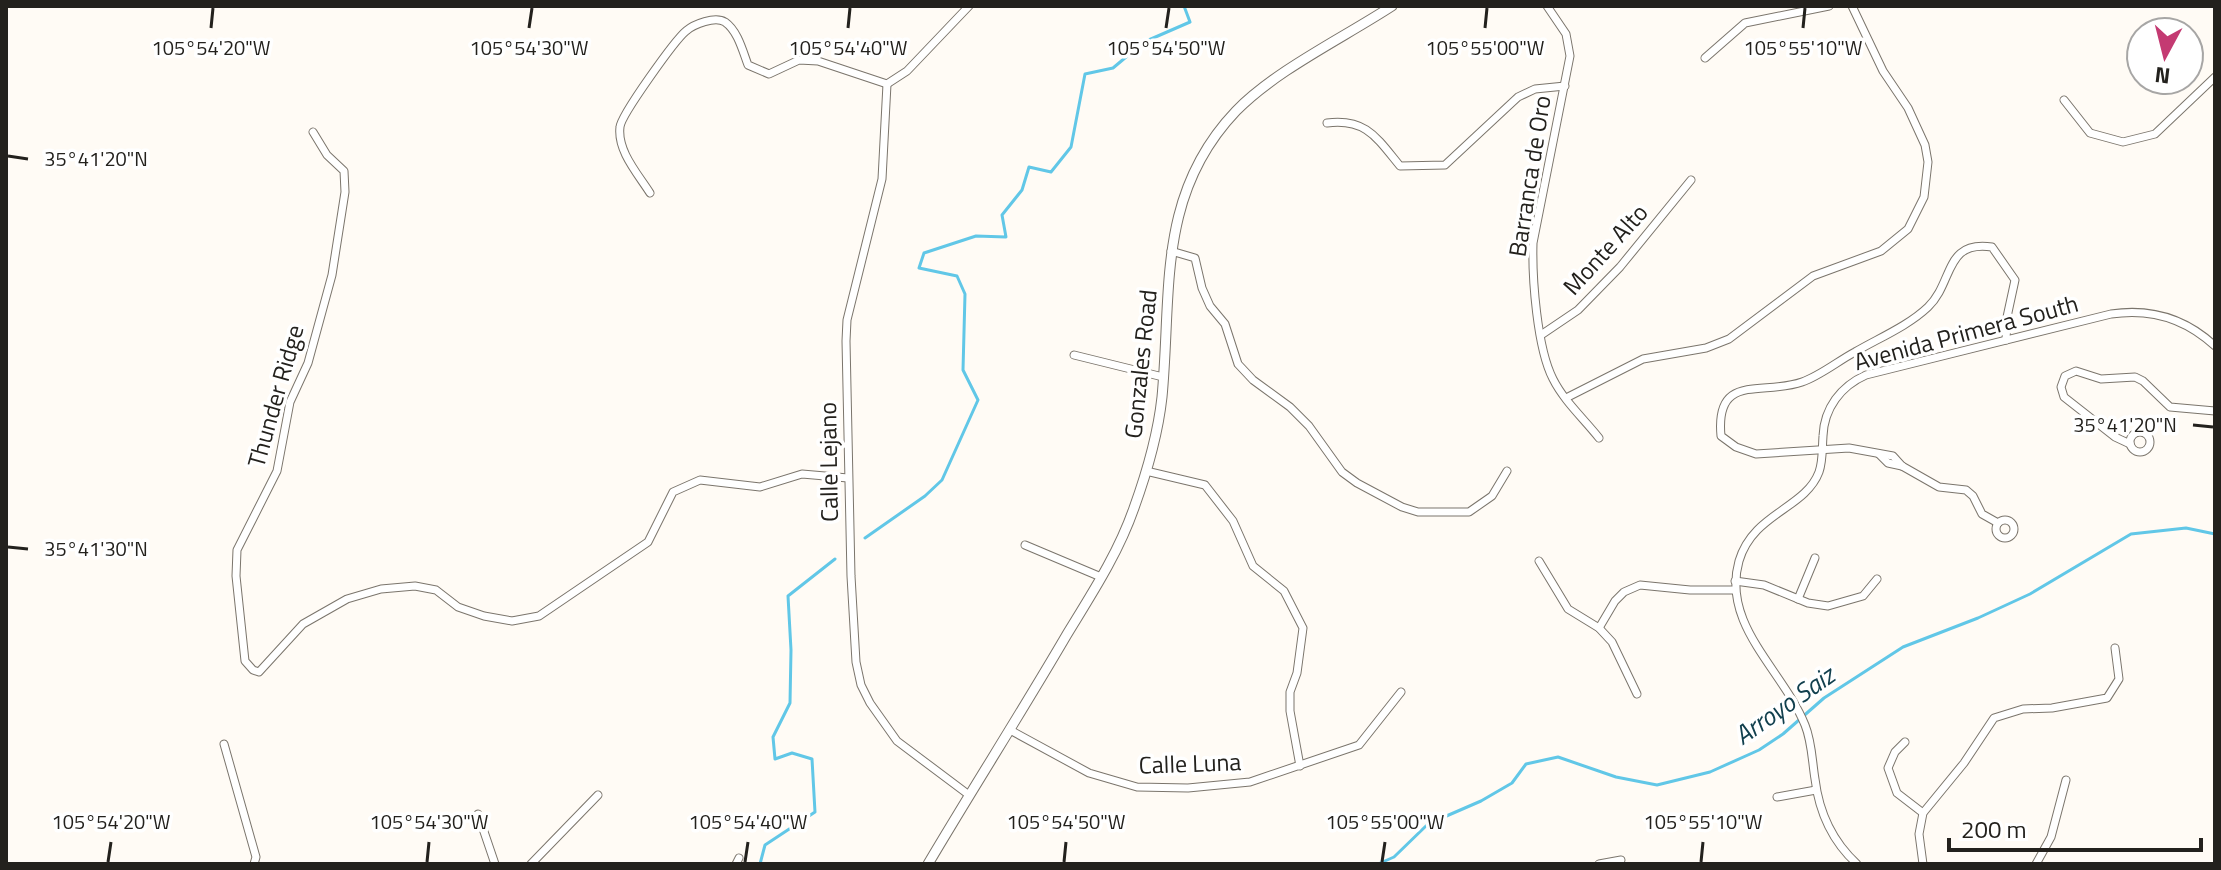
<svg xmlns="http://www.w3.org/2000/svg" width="2221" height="870" font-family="'Titillium Web',sans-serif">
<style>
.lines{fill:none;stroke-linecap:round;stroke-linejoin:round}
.stream{stroke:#61c7e7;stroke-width:3}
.minor-casing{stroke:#7b756c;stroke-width:9}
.tertiary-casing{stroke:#7b756c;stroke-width:11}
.minor{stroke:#fff;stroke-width:7}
.tertiary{stroke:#fff;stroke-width:9}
.ticks{fill:none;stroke:#23211d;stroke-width:3}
.labels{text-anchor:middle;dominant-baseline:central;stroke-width:7;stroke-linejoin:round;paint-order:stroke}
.street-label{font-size:24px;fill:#23211d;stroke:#fff}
.water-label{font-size:26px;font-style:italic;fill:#12404e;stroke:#fff}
.ticks-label{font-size:20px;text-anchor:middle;fill:#23211d;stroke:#fff;stroke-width:7;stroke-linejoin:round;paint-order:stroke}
</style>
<rect width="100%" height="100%" fill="#fffbf5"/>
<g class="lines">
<g class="stream">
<path d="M 6,57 L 6,68"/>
<path d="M 865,538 L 925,496 L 942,480 L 978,400 L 963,370 L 965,294 L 957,276 L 919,268 L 924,253 L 976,236 L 1006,237 L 1002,215 L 1022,190 L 1029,167 L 1051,172 L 1071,147 L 1085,74 L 1113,68 L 1144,42 L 1190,22 L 1184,6"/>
<path d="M 760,864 L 765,845 L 815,812 L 812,759 L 792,753 L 775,759 L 773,737 L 790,703 L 791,650 L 788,596 L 835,559"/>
<path d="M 1378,864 L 1394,857 L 1428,824 L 1481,801 L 1512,783 L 1526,764 L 1558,757 L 1616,777 L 1657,785 L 1710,772 L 1759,750 L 1783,734 L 1824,698 L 1903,647 L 1978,618 L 2030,594 L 2131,534 L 2186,528 L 2215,534"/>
</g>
<g class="minor-casing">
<g id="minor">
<path d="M 1547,6 L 1566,34 L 1570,56 L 1533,243 C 1532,278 1537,348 1553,379 C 1564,401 1584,419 1599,438"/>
<path d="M 1705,58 L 1745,23 L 1829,6"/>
<path d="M 887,84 L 882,179 L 847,320 L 846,341 L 851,576 L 856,662 L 861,685 L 870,703 L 897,741 L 969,795"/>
<path d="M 2064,100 L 2090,133 L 2123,142 L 2155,134 L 2215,77"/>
<path d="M 1327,123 C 1366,118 1377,138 1400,166 L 1445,165 L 1518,97 L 1535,89 L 1565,86"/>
<path d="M 313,132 L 327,155 L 344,171 L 345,192 L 332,275 L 308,363 L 290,402 L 277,471 L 237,550 L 236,576 L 245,661 L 253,670 L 259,672 L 303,624 L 347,599 L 381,589 L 415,586 L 436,590 L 458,607 L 484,616 L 512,621 L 539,616 L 648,542 L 673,492 L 700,480 L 760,487 L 802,474 L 848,478"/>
<path d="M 650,193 C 638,174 617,151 620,127 C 621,115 675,40 686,31 C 694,24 715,16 725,22 C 738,31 743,52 748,65 L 769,74 L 799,60 L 818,61 L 887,84 L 907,71 L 969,6"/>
<path d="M 1171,251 L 1195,258 L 1202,288 L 1210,306 L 1225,324 L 1238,364 L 1253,380 L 1290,407 L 1309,426 L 1342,472 L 1357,483 L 1402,507 L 1418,512 L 1469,512 L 1492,496 L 1507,471"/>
<path d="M 1541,335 L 1578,310 L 1620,267 L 1691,180"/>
<path d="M 1074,355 L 1163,377"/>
<path d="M 1566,398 L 1643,359 L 1706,348 L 1729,339 L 1813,276 L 1881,251 L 1908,229 L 1924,197 L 1928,162 L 1925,145 L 1908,108 L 1883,71 L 1852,6"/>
<circle cx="2140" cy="442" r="10"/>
<path d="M 2130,444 L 2115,437 L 2064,397 L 2061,387 L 2065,376 L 2076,371 L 2101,379 L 2135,377 L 2143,381 L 2170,407 L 2215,411"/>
<path d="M 1879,454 L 1888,463 L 1902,466"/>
<path d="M 1146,471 L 1205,485 L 1233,521 L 1253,566 L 1284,591 L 1303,628 L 1297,673 L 1290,692 L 1290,711 L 1300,766"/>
<circle cx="2005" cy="529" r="9"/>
<path d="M 1998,523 L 1982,514 L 1973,496 L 1966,490 L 1939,487 L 1902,466 L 1893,456 L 1849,448 L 1756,454 L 1736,447 L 1721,436 C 1715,372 1763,396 1802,382 C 1820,376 1838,361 1855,352 C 1879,338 1908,326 1928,307 C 1954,282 1944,240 1992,247 L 2015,280 L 2007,317 L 2006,340"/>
<path d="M 1025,545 L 1101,577"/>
<path d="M 1539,561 L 1568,609 L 1599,628 L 1612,642 L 1637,694"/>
<path d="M 1735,581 L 1764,585 L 1808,603 L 1828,606 L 1863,596 L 1877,579"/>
<path d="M 1798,599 L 1815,558"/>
<path d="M 1599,628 L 1615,601 L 1624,592 L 1640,585 L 1690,590 L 1735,590"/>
<path d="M 1010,730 L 1089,773 L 1137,787 L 1188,788 L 1250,782 L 1359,745 L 1401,692"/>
<path d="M 1905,742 L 1895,752 L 1888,768 L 1897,793 L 1923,813"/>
<path d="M 224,744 L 256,857 L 254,864"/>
<path d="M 1777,797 L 1816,790"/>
<path d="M 478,814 L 495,864"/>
<path d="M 531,864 L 598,795"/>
<path d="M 736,864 L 739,858"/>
<path d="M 1599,864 L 1621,860"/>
<path d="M 1857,864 C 1832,841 1819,812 1815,779 C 1812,761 1812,742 1805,725 C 1783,670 1721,625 1739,561 C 1753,513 1805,509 1819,472 C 1823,461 1822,449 1823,436 C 1824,408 1841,386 1866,375 L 2111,314 C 2151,308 2186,319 2215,346"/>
<path d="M 1923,864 L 1919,834 L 1923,813 L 1964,763 L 1994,718 L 2023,709 L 2052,708 L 2107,698 L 2119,679 L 2115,648"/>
<path d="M 2036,864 L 2051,837 L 2066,780"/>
</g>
</g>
<g class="tertiary-casing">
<path id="tertiary" d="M 928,864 C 973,788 1021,713 1066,636 C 1091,595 1118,554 1134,508 C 1147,472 1158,434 1162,397 C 1172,292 1156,195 1236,111 C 1276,70 1343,38 1392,6"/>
</g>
<use href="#minor" class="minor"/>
<use href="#tertiary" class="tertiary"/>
</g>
<path class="ticks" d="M 211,28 L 213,8M 529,28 L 532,8M 848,28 L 850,8M 1166,28 L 1169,8M 1485,28 L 1487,8M 1803,28 L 1805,8M 8,156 L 28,159M 2193,425 L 2213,427M 8,547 L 28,549M 108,862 L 111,842M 427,862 L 429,842M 745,862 L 748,842M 1064,862 L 1066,842M 1382,862 L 1385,842M 1701,862 L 1703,842"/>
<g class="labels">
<g class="street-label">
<text transform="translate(1529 176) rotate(-81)">Barranca de Oro</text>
<text transform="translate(1605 249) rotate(-48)">Monte Alto</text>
<text transform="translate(1966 332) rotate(-15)">Avenida Primera South</text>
<text transform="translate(1140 364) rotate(-84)">Gonzales Road</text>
<text transform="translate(275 396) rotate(-74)">Thunder Ridge</text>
<text transform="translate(828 462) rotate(-91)">Calle Lejano</text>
<text transform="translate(1190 763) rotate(-2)">Calle Luna</text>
</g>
<g class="water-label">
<text transform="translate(1784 705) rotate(-35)">Arroyo Saiz</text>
</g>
</g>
<g class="ticks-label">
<text x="211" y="55">105°54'20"W</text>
<text x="529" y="55">105°54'30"W</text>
<text x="848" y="55">105°54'40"W</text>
<text x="1166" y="55">105°54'50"W</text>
<text x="1485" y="55">105°55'00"W</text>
<text x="1803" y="55">105°55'10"W</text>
<text x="96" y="166">35°41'20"N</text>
<text x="2125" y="432">35°41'20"N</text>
<text x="96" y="556">35°41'30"N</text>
<text x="111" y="829">105°54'20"W</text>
<text x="429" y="829">105°54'30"W</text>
<text x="748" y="829">105°54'40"W</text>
<text x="1066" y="829">105°54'50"W</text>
<text x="1385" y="829">105°55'00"W</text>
<text x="1703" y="829">105°55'10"W</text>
</g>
<rect width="2221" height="870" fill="none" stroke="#23211d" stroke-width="16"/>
<g transform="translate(2165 56) rotate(187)"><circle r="38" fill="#ffffff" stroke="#a7a6a5" stroke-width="2"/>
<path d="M0-6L14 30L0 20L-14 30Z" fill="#c43a72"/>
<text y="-12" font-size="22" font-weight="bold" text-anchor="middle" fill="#23211d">N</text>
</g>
<path d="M1949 838v12h252v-12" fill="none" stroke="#23211d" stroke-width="4"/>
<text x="1961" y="838" font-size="24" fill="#23211d" stroke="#ffffff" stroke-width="6" paint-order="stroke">200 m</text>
</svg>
